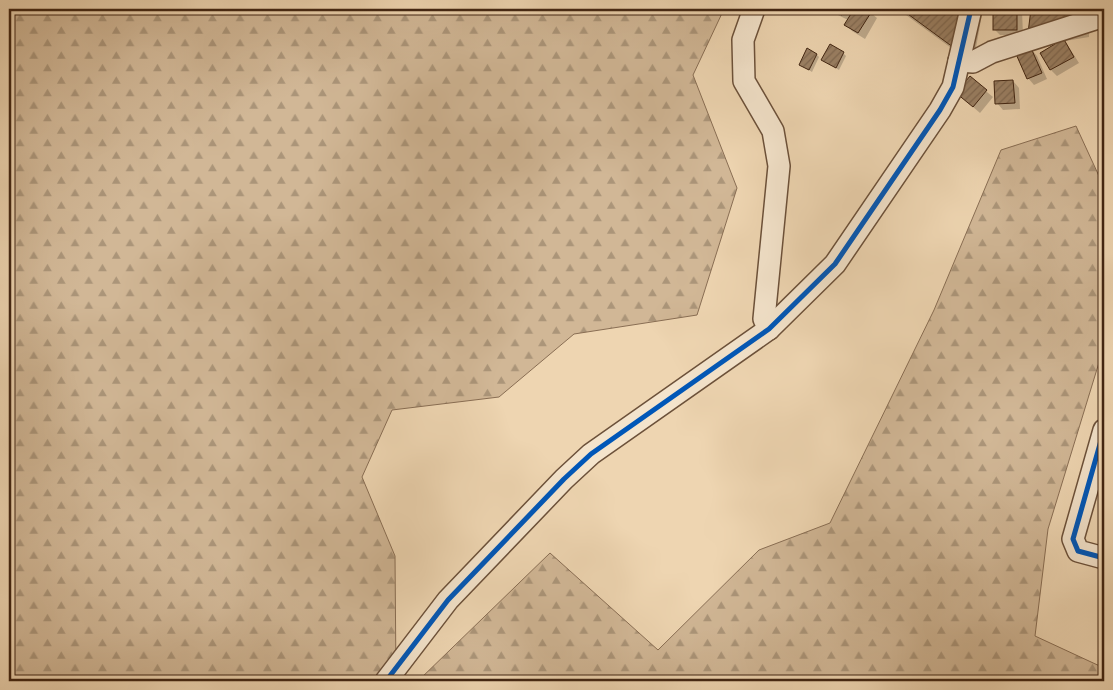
<svg xmlns="http://www.w3.org/2000/svg" width="1113" height="690" font-family="'Old Standard TT',serif">
<style>
.forest{fill:url(#forest-firs);stroke:#896e54}
.shadow{fill:#0003}
.building{fill:url(#building-hatch);stroke:#412512}
.lines{fill:none;stroke-linecap:round;stroke-linejoin:round}
.minor-casing{stroke:#6c513a;stroke-width:24}
.minor{stroke:#f4e4cc;stroke-width:21}
.cycleway-casing{stroke:#f4e4cc;stroke-width:8}
.cycleway{stroke:#0057b8;stroke-width:5}
</style>
<defs>
<pattern id="forest-firs" width="22" height="20" patternUnits="userSpaceOnUse" patternTransform="scale(1.25)"><rect width="22" height="20" fill="#d1b796"/><path d="M5 1l3.5 6h-7zM16 11l3.5 6h-7z" fill="#ab9579"/></pattern>
<pattern id="building-hatch" width="6" height="6" patternUnits="userSpaceOnUse" patternTransform="scale(1.25)"><rect width="6" height="6" fill="#9b8165"/><path d="M-1 1l2-2M0 6l6-6M5 7l2-2" fill="none" stroke="#806952"/></pattern>
</defs>
<rect width="100%" height="100%" fill="#eed5b1"/>
<filter id="stains"><feTurbulence type="fractalNoise" baseFrequency=".004" numOctaves="4"/><feColorMatrix values="0 0 0 0 .2 0 0 0 0 .09 0 0 0 0 .02 0 0 0 .5 -.17"/></filter>
<radialGradient id="worn" r=".72"><stop offset=".6" stop-color="#630" stop-opacity="0"/><stop offset="1" stop-color="#630" stop-opacity=".3"/></radialGradient>
<g class="forest">
<path d="M 9,9 L 724,9 L 693,75 L 737,188 L 697,315 L 574,334 L 499,397 L 392,410 L 362,477 L 395,556 L 396,681 L 9,681 Z"/>
<path d="M 1076,126 L 1104,187 L 1104,322 L 1101,356 L 1048,529 L 1035,636 L 1104,668 L 1104,681 L 418,681 L 550,553 L 658,650 L 759,550 L 830,523 L 934,310 L 1001,150 Z"/>
</g>
<g class="shadow">
<path d="M 826,9 L 866,9 L 877,18 L 865,39 L 852,31 L 846,24 L 848,20 Z"/>
<path d="M 899,9 L 983,9 L 973,64 L 902,12 Z"/>
<path d="M 994,9 L 1020,9 L 1022,11 L 1023,35 L 1000,35 L 994,29 Z"/>
<path d="M 1032,9 L 1089,9 L 1089,37 L 1065,41 L 1079,63 L 1057,76 L 1051,70 L 1057,45 L 1056,43 L 1029,33 Z"/>
<path d="M 1031,49 L 1037,56 L 1047,79 L 1034,85 L 1028,78 Z"/>
<path d="M 843,53 L 846,56 L 839,70 L 823,60 Z"/>
<path d="M 817,55 L 819,57 L 812,72 L 801,65 Z"/>
<path d="M 970,78 L 993,97 L 980,113 L 957,93 Z"/>
<path d="M 1013,81 L 1019,88 L 1020,109 L 1003,110 L 997,103 Z"/>
</g>
<g class="building">
<path d="M 830,9 L 846,9 L 842,15 Z"/>
<path d="M 854,9 L 869,9 L 872,11 L 858,33 L 844,25 Z"/>
<path d="M 901,9 L 968,9 L 961,53 Z"/>
<rect x="993" y="9" width="24" height="21"/>
<path d="M 1031,9 L 1077,9 L 1077,25 L 1028,33 Z"/>
<path d="M 1062,36 L 1074,57 L 1050,70 L 1040,53 L 1055,44 L 1053,40 Z"/>
<path d="M 830,44 L 844,52 L 836,68 L 821,60 Z"/>
<path d="M 807,48 L 817,54 L 809,70 L 799,65 Z"/>
<path d="M 1031,48 L 1042,73 L 1027,79 L 1016,54 Z"/>
<path d="M 970,76 L 987,90 L 973,107 L 956,93 Z"/>
<path d="M 1013,80 L 1015,103 L 995,104 L 994,81 Z"/>
</g>
<g class="lines">
<g class="minor-casing">
<g id="minor">
<path d="M 754,9 L 743,40 L 744,81 L 773,131 L 779,166 L 764,319 L 769,329"/>
<path d="M 959,61 L 973,62 L 992,52 L 1104,16"/>
<path d="M 1104,430 L 1073,539 L 1078,551 L 1104,558"/>
<path d="M 386,681 L 448,600 L 564,479 L 591,454 L 769,329 L 835,264 L 940,110 L 953,87 L 971,9"/>
</g>
</g>
<use href="#minor" class="minor"/>
<g class="cycleway-casing">
<g id="cycleway">
<path d="M 1104,430 L 1073,539 L 1078,551 L 1104,558"/>
<path d="M 386,681 L 448,600 L 564,479 L 591,454 L 769,329 L 835,264 L 940,110 L 953,87 L 971,9"/>
</g>
</g>
<use href="#cycleway" class="cycleway"/>
</g>
<rect width="1113" height="690" fill="none" stroke="#eed5b1" stroke-width="30"/>
<rect x="10" y="10" width="1093" height="670" fill="none" stroke="#412512" stroke-width="2.5"/>
<rect x="15" y="15" width="1083" height="660" fill="none" stroke="#412512"/>
<rect width="100%" height="100%" filter="url(#stains)"/>
<rect width="100%" height="100%" fill="url(#worn)"/>
</svg>
